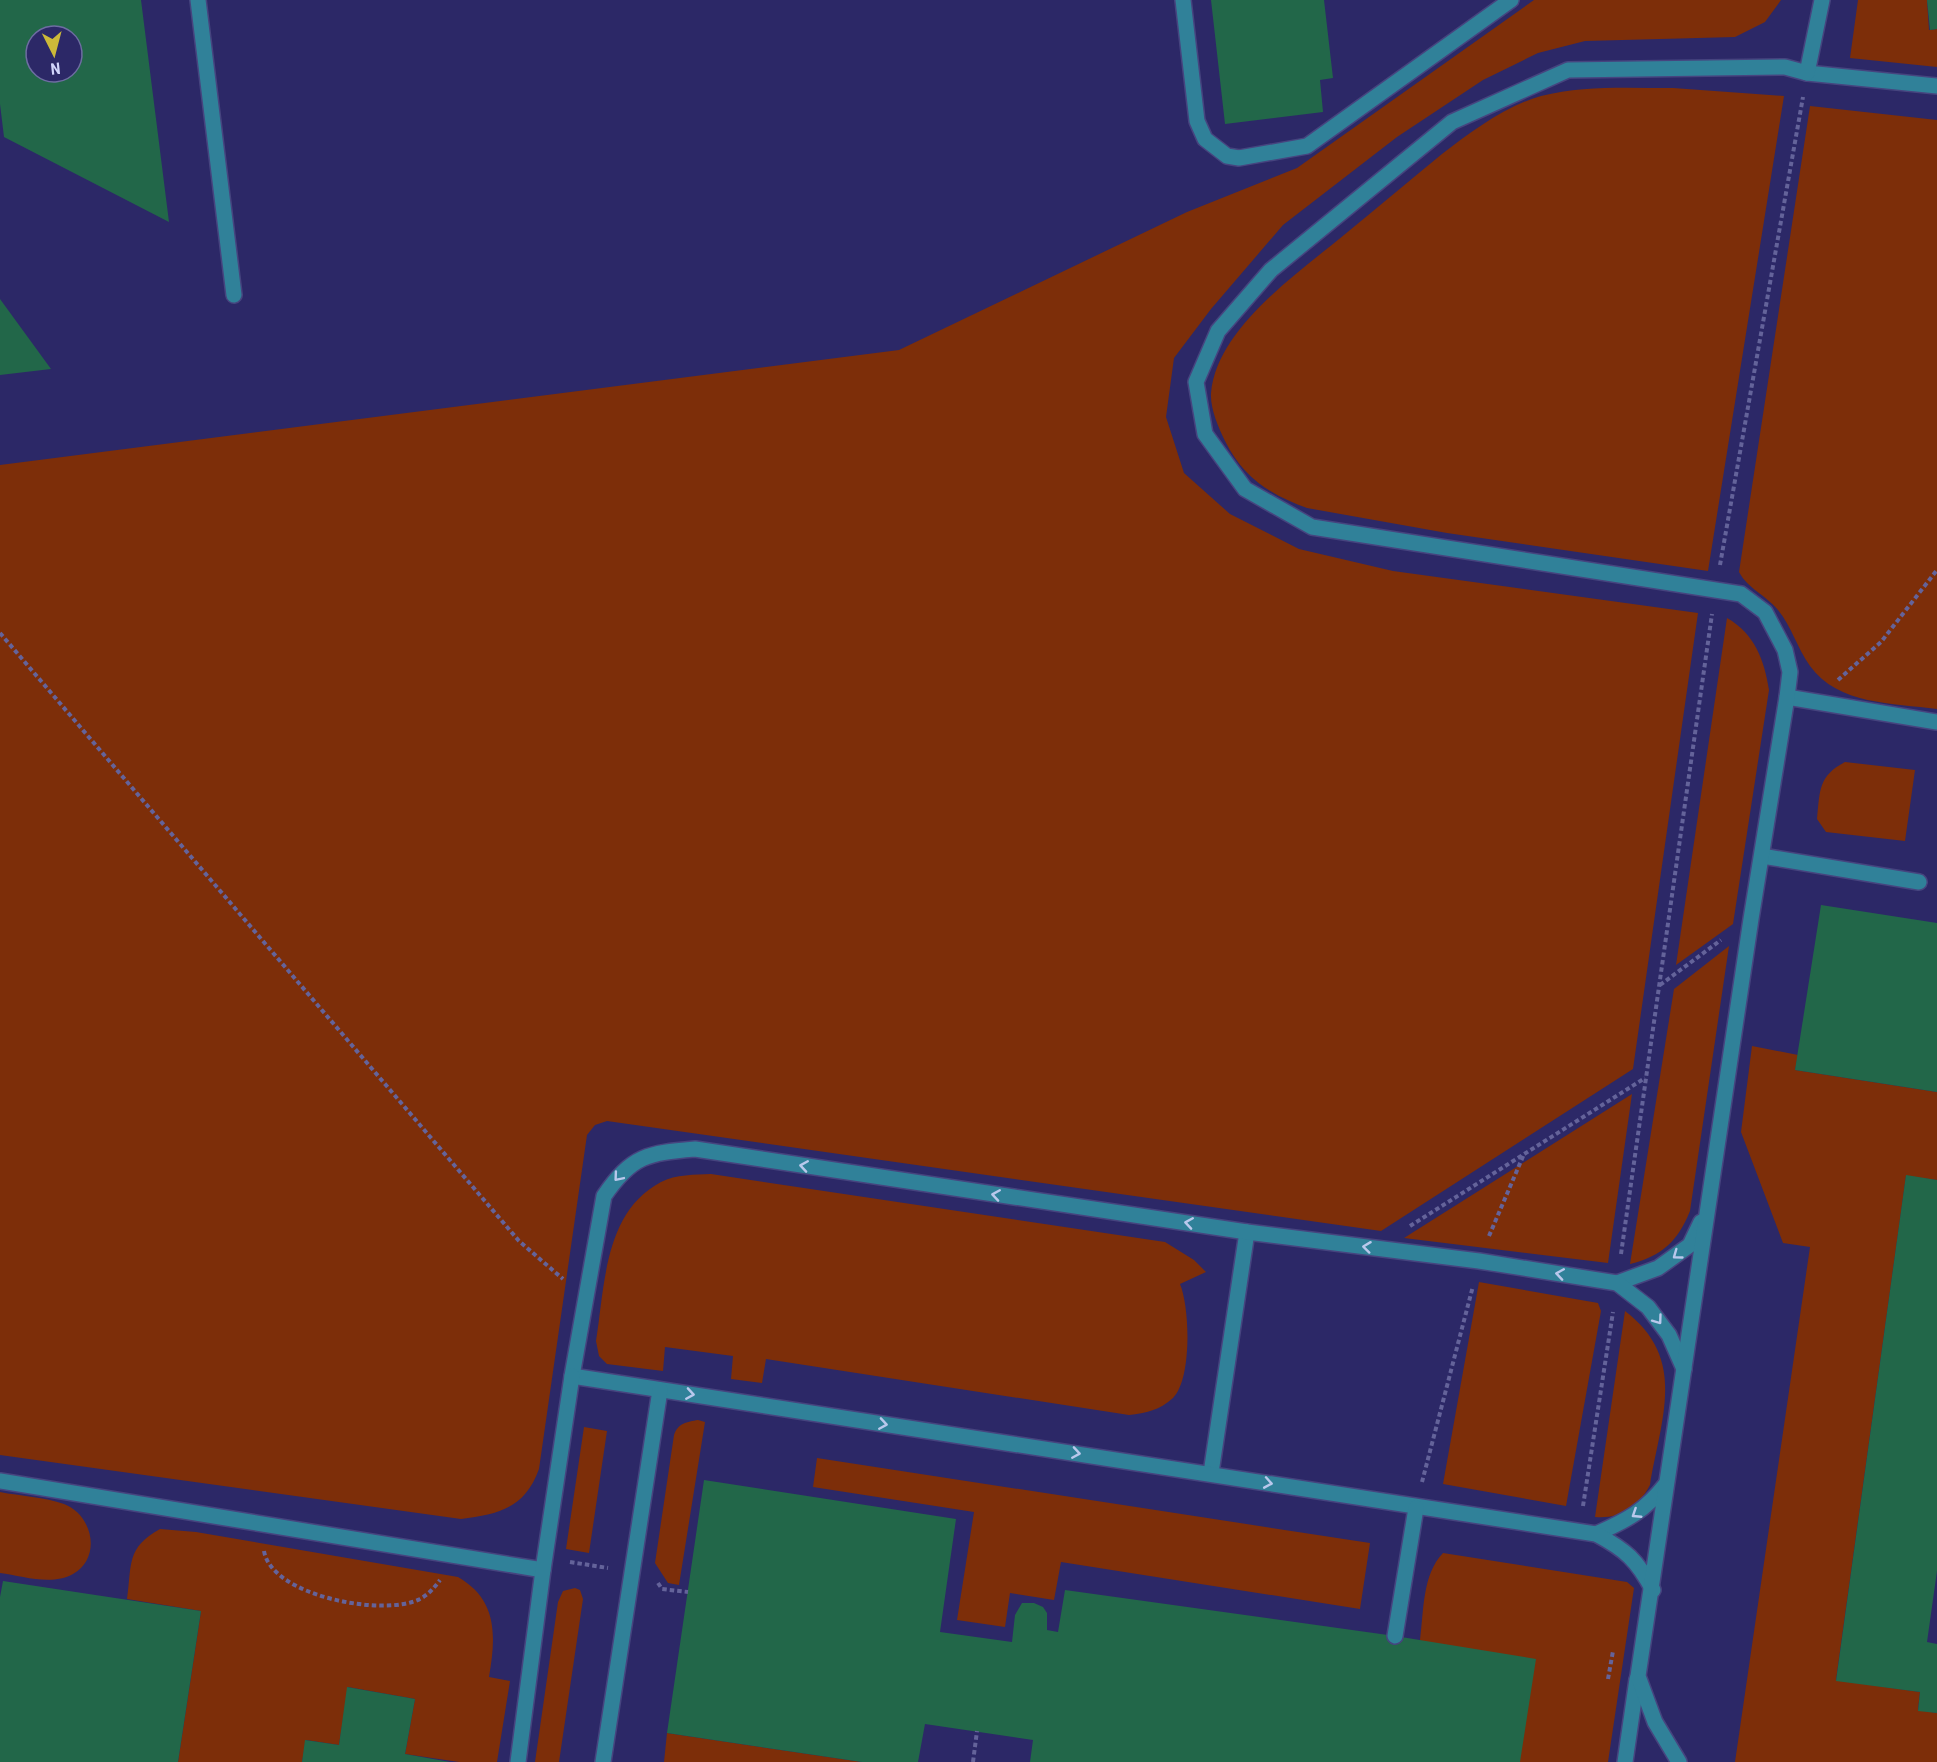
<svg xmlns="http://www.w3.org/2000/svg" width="1937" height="1762" font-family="'Roboto Condensed',sans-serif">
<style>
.green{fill:#7d2e09}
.building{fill:#226749;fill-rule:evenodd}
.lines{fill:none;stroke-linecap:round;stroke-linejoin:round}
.minor-casing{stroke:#46447f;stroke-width:18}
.path{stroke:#64639a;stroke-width:4;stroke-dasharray:4.5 3;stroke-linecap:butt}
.minor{stroke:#308199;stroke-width:15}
.oneway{stroke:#b9c8ec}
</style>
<rect width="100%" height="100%" fill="#2c2867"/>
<g class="green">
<path d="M 1534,0 L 1781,0 L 1765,22 L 1735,37 L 1585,41 L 1538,53 L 1483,80 L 1397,137 L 1283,225 L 1211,309 L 1174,358 L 1166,417 L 1184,473 L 1230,514 L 1299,549 L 1393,571 L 1698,613 L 1633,1069 L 1381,1231 L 607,1121 L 595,1125 L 587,1135 L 539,1469 C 525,1508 499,1514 461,1519 L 0,1455 L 0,465 L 899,350 L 1187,212 L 1297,168 Z"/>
<path d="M 1858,0 L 1927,0 L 1929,30 L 1937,29 L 1937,67 L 1850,58 Z"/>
<path d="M 1673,88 L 1784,96 L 1708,571 L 1447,533 L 1307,508 C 1270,495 1243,477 1225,441 C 1218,427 1210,408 1211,393 C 1217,328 1297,274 1344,235 C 1377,208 1409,181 1442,154 C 1471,132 1505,106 1541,96 C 1584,85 1629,88 1673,88 Z"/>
<path d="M 1810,106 L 1937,120 L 1937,709 C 1893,703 1838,705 1810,666 C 1797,648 1792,627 1778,610 C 1766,595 1748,589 1739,572 Z"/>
<path d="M 1727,618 C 1755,634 1764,660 1769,690 L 1733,924 L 1676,965 Z"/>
<path d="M 1845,762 L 1915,770 L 1905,841 L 1826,832 L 1817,819 C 1820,791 1818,776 1845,762 Z"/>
<path d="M 1729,946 L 1690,1211 C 1678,1241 1662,1256 1630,1264 L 1674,989 Z"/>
<path d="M 1752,1046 L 1798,1055 L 1795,1070 L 1937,1092 L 1937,1180 L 1906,1176 L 1836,1680 L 1920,1692 L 1918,1710 L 1937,1713 L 1937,1762 L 1735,1762 L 1810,1247 L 1783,1243 L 1741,1132 Z"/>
<path d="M 1632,1094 L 1608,1263 L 1404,1238 Z"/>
<path d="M 711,1174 L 1165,1242 L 1194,1260 L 1206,1272 L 1180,1284 C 1190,1308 1192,1379 1173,1398 C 1160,1410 1146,1413 1129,1415 L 766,1359 L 762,1383 L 731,1379 L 733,1356 L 665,1347 L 663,1371 L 607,1364 L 599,1356 L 596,1341 C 605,1285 604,1212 661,1182 C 676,1174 695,1175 711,1174 Z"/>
<path d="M 1479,1282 L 1598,1303 L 1601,1311 L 1566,1506 L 1443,1484 Z"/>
<path d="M 1625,1311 C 1688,1359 1661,1418 1650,1485 C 1638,1508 1621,1519 1595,1517 Z"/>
<path d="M 698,1420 L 705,1422 L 679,1585 L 668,1583 L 655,1563 L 674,1435 C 678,1423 687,1422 698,1420 Z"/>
<path d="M 584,1427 L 607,1431 L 589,1553 L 566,1549 Z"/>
<path d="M 817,1458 L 1370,1543 L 1360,1609 L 1061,1562 L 1054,1600 L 1010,1593 L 1005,1627 L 957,1620 L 974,1512 L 813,1487 Z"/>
<path d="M 0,1492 C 20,1496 45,1497 64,1504 C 93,1515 102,1558 73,1574 C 52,1586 22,1576 0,1573 Z"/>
<path d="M 160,1529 L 196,1532 L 458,1577 C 498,1600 496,1636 489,1677 L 510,1681 L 497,1762 L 459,1762 L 405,1754 L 415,1699 L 348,1687 L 339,1745 L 306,1740 L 302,1762 L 178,1762 L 201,1611 L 127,1599 C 132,1564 126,1548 160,1529 Z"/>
<path d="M 1443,1553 L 1627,1582 L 1634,1588 L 1608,1762 L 1520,1762 L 1420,1640 C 1424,1611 1422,1575 1443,1553 Z"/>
<path d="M 575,1588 L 580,1590 L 583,1599 L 559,1762 L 535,1762 L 558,1602 L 563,1591 Z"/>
<path d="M 667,1733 L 862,1762 L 664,1762 Z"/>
</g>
<g class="building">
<path d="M 0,0 L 141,0 L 169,222 L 4,137 L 0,104 ZM 36,36 L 72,36 L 72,72 L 36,72 Z"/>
<path d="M 1211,0 L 1324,0 L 1333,78 L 1320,80 L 1323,112 L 1225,124 Z"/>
<path d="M 1927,0 L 1937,0 L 1937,29 L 1930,30 Z"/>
<path d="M 0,299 L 51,369 L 0,375 Z"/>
<path d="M 1821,905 L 1937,923 L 1937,1092 L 1795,1070 Z"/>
<path d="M 1906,1175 L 1937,1180 L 1937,1571 L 1927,1642 L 1937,1644 L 1937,1713 L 1918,1711 L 1920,1692 L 1836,1681 Z"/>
<path d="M 704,1480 L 956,1519 L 940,1632 L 1012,1642 L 1015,1615 L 1022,1603 L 1034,1603 L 1043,1607 L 1047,1613 L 1047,1630 L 1058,1632 L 1065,1590 L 1395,1636 L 1536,1659 L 1520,1762 L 1030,1762 L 1033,1740 L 925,1724 L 918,1762 L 862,1762 L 667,1733 Z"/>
<path d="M 3,1581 L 201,1611 L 178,1762 L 0,1762 L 0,1597 Z"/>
<path d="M 347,1687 L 415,1699 L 405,1754 L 450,1762 L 302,1762 L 305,1740 L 339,1745 Z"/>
</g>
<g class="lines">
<g class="minor-casing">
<g id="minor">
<path d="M 198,0 L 234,295"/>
<path d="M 1183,0 L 1197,121 L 1205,139 L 1227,156 L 1239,158 L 1307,146 L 1511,0"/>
<path d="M 1807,73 L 1937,86"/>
<path d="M 1787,697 L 1937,722"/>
<path d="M 1762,856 L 1919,882"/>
<path d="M 1617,1283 L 1658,1268 L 1690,1245 L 1701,1222"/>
<path d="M 1211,1473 L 1247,1232"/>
<path d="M 0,1481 L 543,1570"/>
<path d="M 1596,1534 C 1627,1520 1645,1511 1666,1484"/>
<path d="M 1653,1590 C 1637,1560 1626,1550 1596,1534 L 572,1376 L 604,1196 C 632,1155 648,1153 695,1149 L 1247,1232 L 1479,1261 L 1617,1283 L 1648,1307 L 1669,1335 L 1684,1369"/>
<path d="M 1395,1636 L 1416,1508"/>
<path d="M 518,1762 L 543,1570 L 572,1376"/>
<path d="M 603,1762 L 660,1390"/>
<path d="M 1625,1762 L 1637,1679"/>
<path d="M 1679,1762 L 1655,1722 L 1638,1676 L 1751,919 L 1787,697 L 1790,672 L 1785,650 L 1765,612 L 1741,594 L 1312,527 L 1245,489 L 1205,434 L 1196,382 L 1218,331 L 1271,270 L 1452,122 L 1568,70 L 1785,67 L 1807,73 L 1822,0"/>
</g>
</g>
<g class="path">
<path d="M 1720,565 L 1803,97"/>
<path d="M 0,633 L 519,1241 L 563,1279"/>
<path d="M 1838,680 L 1881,642 L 1937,570"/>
<path d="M 1660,985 L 1721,940"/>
<path d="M 1410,1226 L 1645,1078"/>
<path d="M 1489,1236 L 1524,1154"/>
<path d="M 1621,1254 L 1712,614"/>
<path d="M 1422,1482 L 1473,1286"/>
<path d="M 1583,1506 L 1613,1312"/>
<path d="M 264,1551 C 272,1597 385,1617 420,1599 C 429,1594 434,1588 440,1580"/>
<path d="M 570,1562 L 608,1568"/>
<path d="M 658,1583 L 662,1589 L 688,1592"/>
<path d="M 1608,1679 L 1613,1651"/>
<path d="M 973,1762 L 977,1731"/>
</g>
<use href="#minor" class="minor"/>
</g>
<defs><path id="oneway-chevron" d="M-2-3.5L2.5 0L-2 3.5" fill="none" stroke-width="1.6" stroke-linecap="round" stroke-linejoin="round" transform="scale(1.5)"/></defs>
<g class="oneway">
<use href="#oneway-chevron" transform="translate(804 1166) rotate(-171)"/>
<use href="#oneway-chevron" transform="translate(618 1177) rotate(130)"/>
<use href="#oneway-chevron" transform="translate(996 1195) rotate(-171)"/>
<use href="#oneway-chevron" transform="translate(1189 1223) rotate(-171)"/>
<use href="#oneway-chevron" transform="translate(1367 1247) rotate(-173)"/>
<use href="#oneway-chevron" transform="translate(1677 1255) rotate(144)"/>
<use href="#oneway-chevron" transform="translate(1560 1274) rotate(-171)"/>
<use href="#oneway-chevron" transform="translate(1658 1320) rotate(54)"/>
<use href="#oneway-chevron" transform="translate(690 1394) rotate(9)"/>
<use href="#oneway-chevron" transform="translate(883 1424) rotate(9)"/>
<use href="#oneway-chevron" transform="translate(1076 1453) rotate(9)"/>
<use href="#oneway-chevron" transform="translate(1268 1483) rotate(10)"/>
<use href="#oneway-chevron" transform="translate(1636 1514) rotate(147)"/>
</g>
<g transform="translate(54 54) rotate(174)"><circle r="28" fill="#2c2867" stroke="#6e6da2" stroke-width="1.5"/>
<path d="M0-4.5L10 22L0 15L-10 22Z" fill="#ccb939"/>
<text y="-9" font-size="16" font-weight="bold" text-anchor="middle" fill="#d1d4fb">N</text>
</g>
</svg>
